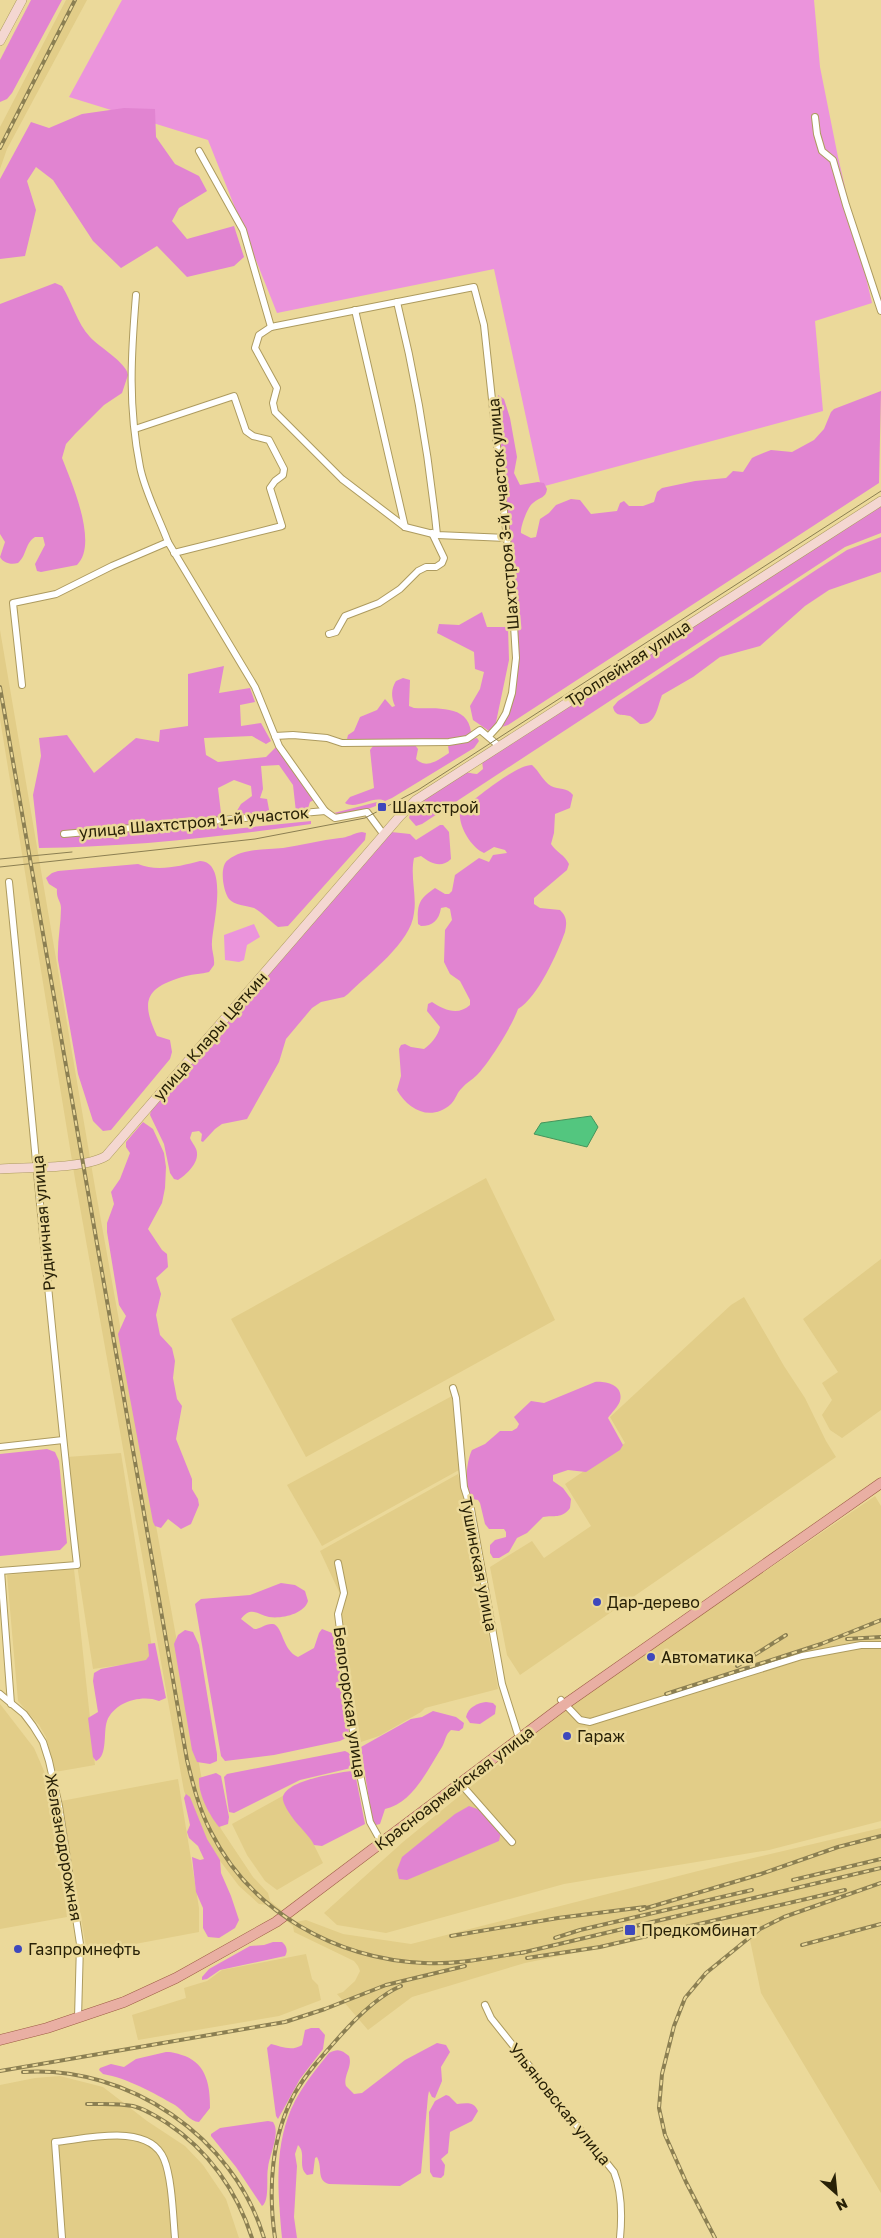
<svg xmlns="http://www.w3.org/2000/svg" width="881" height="2238" font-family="'Golos Text',sans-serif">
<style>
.built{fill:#e2cd88}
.green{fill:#eb94dc}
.forest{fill:#e184d1}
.water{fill:#53c67f;stroke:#46945b}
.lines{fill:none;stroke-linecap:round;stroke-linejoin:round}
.street-casing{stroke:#ad9b5f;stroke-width:8}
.secondary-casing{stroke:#ad9b5f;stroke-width:10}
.primary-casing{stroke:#9c5b44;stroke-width:11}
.street{stroke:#fff;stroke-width:6}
.secondary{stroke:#f4d7d1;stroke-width:9}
.primary{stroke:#e9afa3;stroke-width:10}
.tram{stroke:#8b7f52;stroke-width:1}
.rail-casing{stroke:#8b7f52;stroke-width:4}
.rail{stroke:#ebd99a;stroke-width:2;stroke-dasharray:5.5;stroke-linecap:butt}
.poi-dot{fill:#3e48bc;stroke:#ebd99a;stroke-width:2}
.labels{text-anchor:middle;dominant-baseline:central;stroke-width:5;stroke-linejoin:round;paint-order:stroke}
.street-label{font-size:16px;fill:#282107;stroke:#ebd99a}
.poi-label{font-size:16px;fill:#282107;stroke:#ebd99a;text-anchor:start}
</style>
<rect width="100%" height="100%" fill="#ebd99a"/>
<g class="built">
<path d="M 66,0 L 87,0 L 7,149 L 0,169 L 0,127 Z"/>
<path d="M 0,630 L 96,1193 L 203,1786 L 221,1829 L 253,1877 L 268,1893 L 270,1901 L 296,1922 L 306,1920 L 343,1934 L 411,1944 L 706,1869 L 881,1828 L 881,2193 L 761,1993 L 750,1940 L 716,1924 L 525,1963 L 412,1997 L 368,2030 L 337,1994 L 343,1992 L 355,1981 L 360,1971 L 358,1966 L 354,1961 L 294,1932 L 293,1926 L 267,1905 L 259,1904 L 239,1886 L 205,1841 L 184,1791 L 75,1179 L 0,719 Z"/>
<path d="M 486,1178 L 555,1320 L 306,1457 L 231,1319 Z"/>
<path d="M 881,1259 L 881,1410 L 842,1438 L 830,1430 L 822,1415 L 832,1400 L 822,1383 L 838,1372 L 803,1319 Z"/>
<path d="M 744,1297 L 784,1366 L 805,1398 L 826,1441 L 836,1457 L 520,1675 L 507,1655 L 490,1567 L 532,1541 L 544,1558 L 591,1526 L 565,1484 L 625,1443 L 610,1417 L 731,1305 Z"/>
<path d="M 452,1396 L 459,1470 L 322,1546 L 287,1485 Z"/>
<path d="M 121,1453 L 154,1660 L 93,1669 L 78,1571 L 67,1457 Z"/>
<path d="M 458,1474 L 466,1506 L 498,1689 L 425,1708 L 421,1712 L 379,1736 L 361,1742 L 341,1620 L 340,1594 L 320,1551 Z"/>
<path d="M 875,1496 L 881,1506 L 881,1821 L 769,1850 L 564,1884 L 386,1933 L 337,1925 L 324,1913 L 403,1842 L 573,1703 Z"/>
<path d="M 74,1569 L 95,1765 L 55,1772 L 46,1737 L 39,1725 L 18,1701 L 7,1575 Z"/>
<path d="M 0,1704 L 34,1748 L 51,1787 L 67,1917 L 0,1929 Z"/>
<path d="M 178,1779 L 199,1908 L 199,1932 L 87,1953 L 61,1801 Z"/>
<path d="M 288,1793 L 323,1863 L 277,1890 L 265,1881 L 247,1855 L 232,1824 Z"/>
<path d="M 306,1954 L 312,1979 L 318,1985 L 321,2000 L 279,2016 L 138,2040 L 132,2015 L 186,1998 L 184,1988 L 207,1981 L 222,1970 Z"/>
<path d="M 60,2076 L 103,2087 L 147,2121 L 185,2146 L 203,2165 L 226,2199 L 239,2238 L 0,2238 L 0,2085 L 35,2078 Z"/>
</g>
<g class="green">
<path d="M 122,0 L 814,0 L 820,67 L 838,157 L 872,303 L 815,321 L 823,411 L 541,487 L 494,269 L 277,313 L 208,140 L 69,97 Z"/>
<path d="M 254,924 L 260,937 L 247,945 L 244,960 L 239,962 L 225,960 L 224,935 Z"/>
</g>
<g class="forest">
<path d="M 31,0 L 62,0 L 12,93 L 7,99 L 0,102 L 0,60 Z"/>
<path d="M 124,108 L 155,109 L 156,137 L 175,164 L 199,176 L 207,191 L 179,208 L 172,221 L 187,239 L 234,226 L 244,257 L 234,266 L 187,277 L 157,246 L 121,268 L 93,241 L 53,180 L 36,167 L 27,181 L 36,210 L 25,256 L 0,259 L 0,179 L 31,122 L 49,128 L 82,114 Z"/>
<path d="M 55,283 L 62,286 C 72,302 77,323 90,337 C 99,347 127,363 128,375 L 122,393 L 104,405 L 75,434 L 66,444 L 62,458 C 71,481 99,544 77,565 L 41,572 L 37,571 L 35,564 L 45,545 L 43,537 L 35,537 C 25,543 27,555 18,563 C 11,565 3,563 0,557 L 5,542 L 0,534 L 0,304 Z"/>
<path d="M 881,391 L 879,483 L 508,725 L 502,727 L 508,716 L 514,696 L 519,655 L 503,485 L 498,395 L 504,399 L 510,418 L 517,457 L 514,473 L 520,485 L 538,482 L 544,483 L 547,489 C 546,498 540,497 533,503 C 528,506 520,527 521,533 L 531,538 L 536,537 L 540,519 L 549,513 L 556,505 L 571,499 L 580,500 L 591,514 L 617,511 L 620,503 L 624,501 L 629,506 L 643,506 L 654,502 L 657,492 L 662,488 L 695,481 L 726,478 L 733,471 L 743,472 L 752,458 L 756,456 L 771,450 L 792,452 L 814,440 L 824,429 L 831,412 L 834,409 Z"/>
<path d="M 881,501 L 881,533 L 845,547 L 422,824 L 416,826 L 409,818 C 411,806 453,776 466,773 C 470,772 473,774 477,774 L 483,769 L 482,761 Z"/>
<path d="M 881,537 L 881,572 L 829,590 L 805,606 L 760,646 L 720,657 L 693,677 L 662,695 C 657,708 656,725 640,724 C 636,721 634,718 630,716 C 622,714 615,717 613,707 L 618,701 L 816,570 L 847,550 Z"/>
<path d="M 482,612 L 487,627 L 508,627 L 509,660 L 495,727 L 489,731 L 473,720 L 470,706 L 480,689 L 484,672 L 475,669 L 474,652 L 437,633 L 439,624 L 459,625 Z"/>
<path d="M 224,666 L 219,693 L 250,688 L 255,702 L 240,705 L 241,726 L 261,723 L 271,741 L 266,744 L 252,736 L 204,738 L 206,755 L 218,762 L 266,757 L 276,747 L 314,800 L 310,802 L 307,811 L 296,812 L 293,785 L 279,765 L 261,766 L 263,789 L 260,798 L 267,799 L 270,815 L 232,819 L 241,804 L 252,796 L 251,786 L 234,780 L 218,788 L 223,830 L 311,821 L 311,824 C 221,837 130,847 39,848 L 33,795 L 41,756 L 39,738 L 67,735 L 94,773 L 136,738 L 159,742 L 160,730 L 188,726 L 188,674 Z"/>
<path d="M 403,678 L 410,680 L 409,706 L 414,708 C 435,709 468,704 471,732 L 465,737 L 445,739 L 347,739 L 348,735 L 354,731 L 360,717 L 377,710 L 385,699 L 392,707 L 395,706 C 391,697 391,689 396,681 Z"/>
<path d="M 477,738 L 479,741 L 474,748 L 392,798 L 385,801 C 373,795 357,810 345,803 L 350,797 L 374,788 L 370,750 L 373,746 L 415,745 L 418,749 L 416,759 C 427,770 439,759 449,753 L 448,745 Z"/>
<path d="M 532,765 C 539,771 543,781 551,786 C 559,790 567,787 573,795 L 570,808 L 555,814 L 554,833 L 551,844 C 556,852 565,855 569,864 L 567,870 L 534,898 L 534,904 L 540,908 L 560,910 C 567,917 567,922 565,932 C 557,954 538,997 518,1009 C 512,1026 489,1063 477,1075 C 472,1080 466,1083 462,1088 C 457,1092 456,1099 451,1104 C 431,1122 408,1110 397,1090 L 401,1076 L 399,1049 L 401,1045 L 405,1044 L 411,1047 L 424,1049 C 431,1044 438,1036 440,1027 L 427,1011 L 428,1004 L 432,1002 C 444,1010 458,1016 470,1005 L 470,1000 L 460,981 L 450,974 L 444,962 L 445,930 L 452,920 L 450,909 L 446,907 L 441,908 C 439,920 433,926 421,926 L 418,924 C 417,904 419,899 435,888 L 445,894 L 449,894 L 452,891 L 455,875 L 479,858 L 489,862 L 493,855 L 507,853 L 505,850 L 494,847 L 484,853 C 471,847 458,826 460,811 C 474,800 515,765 532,765 Z"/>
<path d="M 377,802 L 378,805 C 367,810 345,817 334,813 Z"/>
<path d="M 440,825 L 443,825 L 449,832 L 451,859 C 441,869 430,863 421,856 L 414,858 C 410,877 417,895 414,913 C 411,943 369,973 348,994 L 344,997 L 321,1002 L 312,1008 L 286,1039 L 279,1062 L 247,1119 L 222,1124 L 215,1129 L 203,1142 L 201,1141 L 202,1134 L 199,1131 L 192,1132 L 190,1138 C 192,1143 197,1148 197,1153 C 198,1164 186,1175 178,1180 L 174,1179 L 170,1173 L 164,1144 L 150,1115 L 151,1110 L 391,832 L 410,834 L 416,840 Z"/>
<path d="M 362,832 L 366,833 L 365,840 L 288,926 L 278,927 C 270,921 263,913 254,908 C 247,906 234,905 229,899 C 223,891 219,866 228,860 C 243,848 266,850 283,848 C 302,845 321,840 340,838 C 347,838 354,833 362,832 Z"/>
<path d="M 200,861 C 229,862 213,924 212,942 C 211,950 215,957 214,965 L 209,972 C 201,974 194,974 186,976 C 146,987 140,1000 157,1036 L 170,1040 L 172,1052 L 170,1059 L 111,1130 L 103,1131 L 93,1121 L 78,1074 L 58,960 C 57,942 61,925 61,908 C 61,901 56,899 57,889 L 49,884 L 46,878 L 52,873 L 58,871 L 138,864 C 157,872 181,866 200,861 Z"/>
<path d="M 143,1122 L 153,1129 L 164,1153 L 166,1167 L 165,1188 L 162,1203 L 148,1229 L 162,1250 L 167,1254 L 168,1267 L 156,1278 L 161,1294 L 156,1315 L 160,1335 L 172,1348 L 175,1361 L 173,1378 L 177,1399 L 182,1406 L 176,1439 L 192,1479 L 192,1489 L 198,1499 L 199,1505 L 191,1524 L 181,1529 L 168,1519 L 161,1528 L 155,1526 L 153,1522 L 118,1334 L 126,1316 L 119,1305 L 107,1232 L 107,1223 L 114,1204 L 111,1192 L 120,1179 L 130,1153 L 126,1147 L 126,1142 Z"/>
<path d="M 595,1382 C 606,1381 624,1385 620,1401 C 618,1407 612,1412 608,1418 L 623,1445 L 620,1450 L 586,1472 L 568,1470 L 553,1475 L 553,1481 L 563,1488 L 571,1499 L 570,1508 C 562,1519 554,1515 543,1517 L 527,1533 L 517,1538 L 509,1552 L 499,1558 L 493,1558 L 490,1553 L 490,1545 L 495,1540 L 506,1537 L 506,1532 L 504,1529 L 489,1529 L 485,1524 L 480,1503 L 478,1500 L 472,1499 C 464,1488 466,1462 472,1450 L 485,1444 L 500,1431 L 512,1431 L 517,1428 L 519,1424 L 514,1417 L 531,1401 L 544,1403 Z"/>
<path d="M 47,1449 L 55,1452 L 59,1461 L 67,1543 L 60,1550 L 0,1556 L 0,1454 Z"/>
<path d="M 281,1583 L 295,1585 L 305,1591 L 308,1601 C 304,1614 282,1619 269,1617 C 257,1614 251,1606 241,1619 L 254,1629 C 261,1629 266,1623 273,1624 C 283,1626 282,1650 298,1657 L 314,1648 L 319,1633 L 322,1629 L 332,1633 L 336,1645 L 349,1734 L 348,1737 L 340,1741 L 274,1755 L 225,1761 L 221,1756 L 195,1604 L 201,1599 L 250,1595 Z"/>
<path d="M 185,1630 L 193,1632 L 199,1645 L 217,1754 L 217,1761 L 210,1764 L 197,1762 L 192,1750 L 174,1644 L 178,1635 Z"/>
<path d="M 155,1643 L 166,1698 L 159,1701 C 142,1694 114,1702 107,1721 C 103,1732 108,1756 96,1761 L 93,1757 L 88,1718 L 98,1712 L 93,1681 L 94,1673 L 101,1669 L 146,1660 L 149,1656 L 148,1644 Z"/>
<path d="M 486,1702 L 493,1703 L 496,1706 L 495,1714 L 480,1724 L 470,1723 L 466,1717 C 468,1707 478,1703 486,1702 Z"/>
<path d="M 433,1711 L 456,1717 L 464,1723 L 463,1728 L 459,1731 L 451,1730 C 445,1735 446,1740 442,1747 C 428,1769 413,1803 385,1809 L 380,1824 L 376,1825 L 372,1820 L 361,1747 L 411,1719 L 422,1717 Z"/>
<path d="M 345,1751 L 351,1754 L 353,1765 L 351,1768 L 300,1780 L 234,1813 L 229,1812 L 224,1777 L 227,1774 Z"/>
<path d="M 351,1771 L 355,1774 L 356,1778 L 365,1824 L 322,1846 L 314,1845 C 309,1835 299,1827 292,1817 C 289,1813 284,1805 283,1800 C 280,1781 337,1773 351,1771 Z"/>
<path d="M 216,1773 L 221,1776 L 229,1817 L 228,1824 L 219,1827 C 209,1815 198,1794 199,1778 Z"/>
<path d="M 186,1794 L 190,1797 L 207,1839 L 220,1860 L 221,1873 L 231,1896 L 239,1920 L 235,1928 L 219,1938 L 208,1937 L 203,1928 L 203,1908 L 196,1892 L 192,1857 L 200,1860 L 204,1859 L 198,1846 L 189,1838 L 187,1832 L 190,1825 L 184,1798 Z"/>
<path d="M 469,1806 L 480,1810 L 501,1832 L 499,1841 L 407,1880 L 399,1879 L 397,1870 L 402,1857 L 455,1814 Z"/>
<path d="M 273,1942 L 282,1942 C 287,1946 288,1951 285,1956 L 220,1970 L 207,1979 L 202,1980 L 202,1977 L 209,1969 L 250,1946 L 264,1945 Z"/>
<path d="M 319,2028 L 325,2035 L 323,2049 L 300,2079 L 278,2119 L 276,2116 L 267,2048 L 271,2044 C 281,2046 291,2052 302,2045 L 305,2030 L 311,2028 Z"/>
<path d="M 437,2043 L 446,2045 L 450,2052 L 441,2067 L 442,2081 L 435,2098 L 432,2097 L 429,2091 L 428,2096 L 421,2173 L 400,2186 L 329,2184 C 316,2180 323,2168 317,2157 L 315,2158 L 313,2174 L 307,2175 C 297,2166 307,2154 298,2145 L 295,2154 L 297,2166 L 294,2217 L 297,2238 L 282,2238 C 278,2191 273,2144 295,2101 C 304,2084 317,2068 329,2053 C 338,2048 342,2050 349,2056 C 353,2067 343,2075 346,2086 L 354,2094 L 362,2093 L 405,2060 Z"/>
<path d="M 166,2052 C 174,2052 178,2054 185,2056 C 207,2065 210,2086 210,2108 L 199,2122 C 190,2122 183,2110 175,2105 C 154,2093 127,2078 103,2074 L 99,2070 L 100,2068 L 111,2064 L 124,2067 L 136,2059 Z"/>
<path d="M 446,2095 L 449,2096 L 457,2104 C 466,2103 474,2101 478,2111 L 472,2121 L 450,2132 L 448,2153 L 441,2159 L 445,2165 L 444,2175 L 441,2178 L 433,2177 L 430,2172 L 429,2112 L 435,2101 Z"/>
<path d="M 268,2121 L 273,2122 C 281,2133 269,2155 268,2168 C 266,2177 270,2201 262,2206 L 236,2167 L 211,2136 L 211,2134 L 220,2128 Z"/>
</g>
<path class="water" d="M 591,1116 L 598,1127 L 587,1147 L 534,1134 L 541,1123 Z"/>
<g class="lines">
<g class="street-casing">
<g id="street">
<path d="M 815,117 L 817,134 L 822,151 L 833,160 L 846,205 L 881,311"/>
<path d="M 199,151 L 243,230 L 271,327 L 474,287 L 484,325 L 511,576 L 516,658 L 512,693 L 506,713 L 499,725 L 489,736"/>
<path d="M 136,295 C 131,356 128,406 140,467 C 145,492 159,518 168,542"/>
<path d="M 397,302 C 416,379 429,455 437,535"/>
<path d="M 355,310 L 405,527"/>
<path d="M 271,327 L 259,335 L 255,348 L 277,388 L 273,403 L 275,412 L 342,479 L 405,527 L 437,535 L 507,538"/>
<path d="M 135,429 L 234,396 L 246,431 L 253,436 L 269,440 L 284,469 L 283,475 L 275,481 L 270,488 L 282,526 L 174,553"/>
<path d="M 329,634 L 336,632 L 345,616 L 379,603 L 400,589 L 418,571 L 426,567 L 436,567 L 442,563 L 444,558 L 432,533"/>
<path d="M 22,685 L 13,603 L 56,594 L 112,566 L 168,542 L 255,687 L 279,746 L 325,811 L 335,818 L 367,812 L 384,835"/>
<path d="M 275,736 L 293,735 L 327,738 L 342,743 L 449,742 L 467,739 L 480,730 L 499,746"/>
<path d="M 64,834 L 325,811"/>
<path d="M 453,1388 L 456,1398 L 464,1487 L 471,1509 L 502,1684 L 519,1738"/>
<path d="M 0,1447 L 63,1440"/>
<path d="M 338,1563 L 344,1593 L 338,1614 L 356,1755 L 370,1822 L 379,1838"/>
<path d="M 0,1571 L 77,1565 C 51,1338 32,1109 9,882"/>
<path d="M 1,1571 L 11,1704"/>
<path d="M 0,1694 L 24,1714 L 33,1726 L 43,1742 L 49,1761 L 59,1806 L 80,1944 L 78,2018"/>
<path d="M 561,1700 L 580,1720 L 590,1722 L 802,1656 L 861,1645 L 881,1645"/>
<path d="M 460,1783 L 512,1842"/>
<path d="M 485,2005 L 491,2018 L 614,2172 C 622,2192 622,2217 620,2238"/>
<path d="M 62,2238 L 55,2142 C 86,2139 149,2122 164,2159 C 172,2178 173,2216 175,2238"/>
</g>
</g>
<g class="secondary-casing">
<g id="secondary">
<path d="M 0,41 L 22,0"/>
<path d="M 0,1169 C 26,1167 85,1169 106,1156 L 400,816 L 416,800 L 881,501"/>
</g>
</g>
<g class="primary-casing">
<path id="primary" d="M 0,2040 L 47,2028 L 124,2002 L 176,1978 L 276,1922 L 564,1705 L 881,1483"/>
</g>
<use href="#street" class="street"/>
<use href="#secondary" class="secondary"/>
<use href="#primary" class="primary"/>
<g class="tram">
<path d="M 0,859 L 72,852"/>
<path d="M 0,867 L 255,839 L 365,818 L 418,790 L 881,491"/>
</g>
<g class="rail-casing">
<g id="rail">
<path d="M 0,148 L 75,0"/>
<path d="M 0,687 L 187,1760 C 193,1785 199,1809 211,1832 C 251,1912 336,1959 424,1963 C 457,1965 493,1957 526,1952"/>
<path d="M 847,1639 L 881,1637"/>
<path d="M 737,1666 L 786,1635"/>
<path d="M 666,1694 L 821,1644 L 881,1620"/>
<path d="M 793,1880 L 881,1859"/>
<path d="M 640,1910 L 761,1874 L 838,1847 L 881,1836"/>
<path d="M 451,1936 L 558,1918 L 645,1907"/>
<path d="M 555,1938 L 580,1930 L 752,1890"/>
<path d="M 802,1945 L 881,1924"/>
<path d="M 521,1953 L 881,1868"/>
<path d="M 527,1958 L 600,1947 L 845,1890"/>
<path d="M 0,2071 L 285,2022 L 325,2009 L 386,1985 L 465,1966"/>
<path d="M 23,2072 C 128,2065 234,2137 264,2238"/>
<path d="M 87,2104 C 102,2104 117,2103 133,2106 C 145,2109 156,2116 167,2123 C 208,2150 237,2191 252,2238"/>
<path d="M 275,2238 C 268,2190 271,2136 295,2093 C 307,2072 324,2054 340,2036 C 357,2017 378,1996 401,1986"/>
<path d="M 715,2238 L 686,2182 L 665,2135 L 659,2108 L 662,2074 L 674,2026 L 685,1998 L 706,1973 L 760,1929 L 784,1917 L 881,1883"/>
</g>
</g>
<use href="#rail" class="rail"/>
</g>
<g class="poi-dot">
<rect x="377" y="802" width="10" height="10" rx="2.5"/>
<circle cx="597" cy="1602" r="5"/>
<circle cx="651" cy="1657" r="5"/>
<circle cx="567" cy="1736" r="5"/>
<rect x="624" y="1924" width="12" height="12" rx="2.5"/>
<circle cx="18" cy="1949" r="5"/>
</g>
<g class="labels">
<g class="street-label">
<text transform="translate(503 514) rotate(-95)">Шахтстроя 3-й участок улица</text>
<text transform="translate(628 663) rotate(-33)">Троллейная улица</text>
<text transform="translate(194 822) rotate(-5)">улица Шахтстроя 1-й участок</text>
<text transform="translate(210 1036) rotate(-49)">улица Клары Цеткин</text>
<text transform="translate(43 1223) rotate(-95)">Рудничная улица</text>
<text transform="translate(479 1564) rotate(79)">Тушинская улица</text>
<text transform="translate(350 1702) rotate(82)">Белогорская улица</text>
<text transform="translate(454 1788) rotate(-37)">Красноармейская улица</text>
<text transform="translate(64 1847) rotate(80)">Железнодорожная</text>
<text transform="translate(560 2104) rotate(51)">Ульяновская улица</text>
</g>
<g class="poi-label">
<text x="392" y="807">Шахтстрой</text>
<text x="607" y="1602">Дар-дерево</text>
<text x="661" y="1657">Автоматика</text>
<text x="577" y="1736">Гараж</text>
<text x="641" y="1930">Предкомбинат</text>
<text x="28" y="1949">Газпромнефть</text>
</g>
</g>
<g transform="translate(836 2193) rotate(153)" stroke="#ebd99a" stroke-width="4" paint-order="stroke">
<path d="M0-4L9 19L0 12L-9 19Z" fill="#282107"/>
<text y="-8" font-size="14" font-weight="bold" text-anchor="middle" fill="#282107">N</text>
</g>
</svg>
